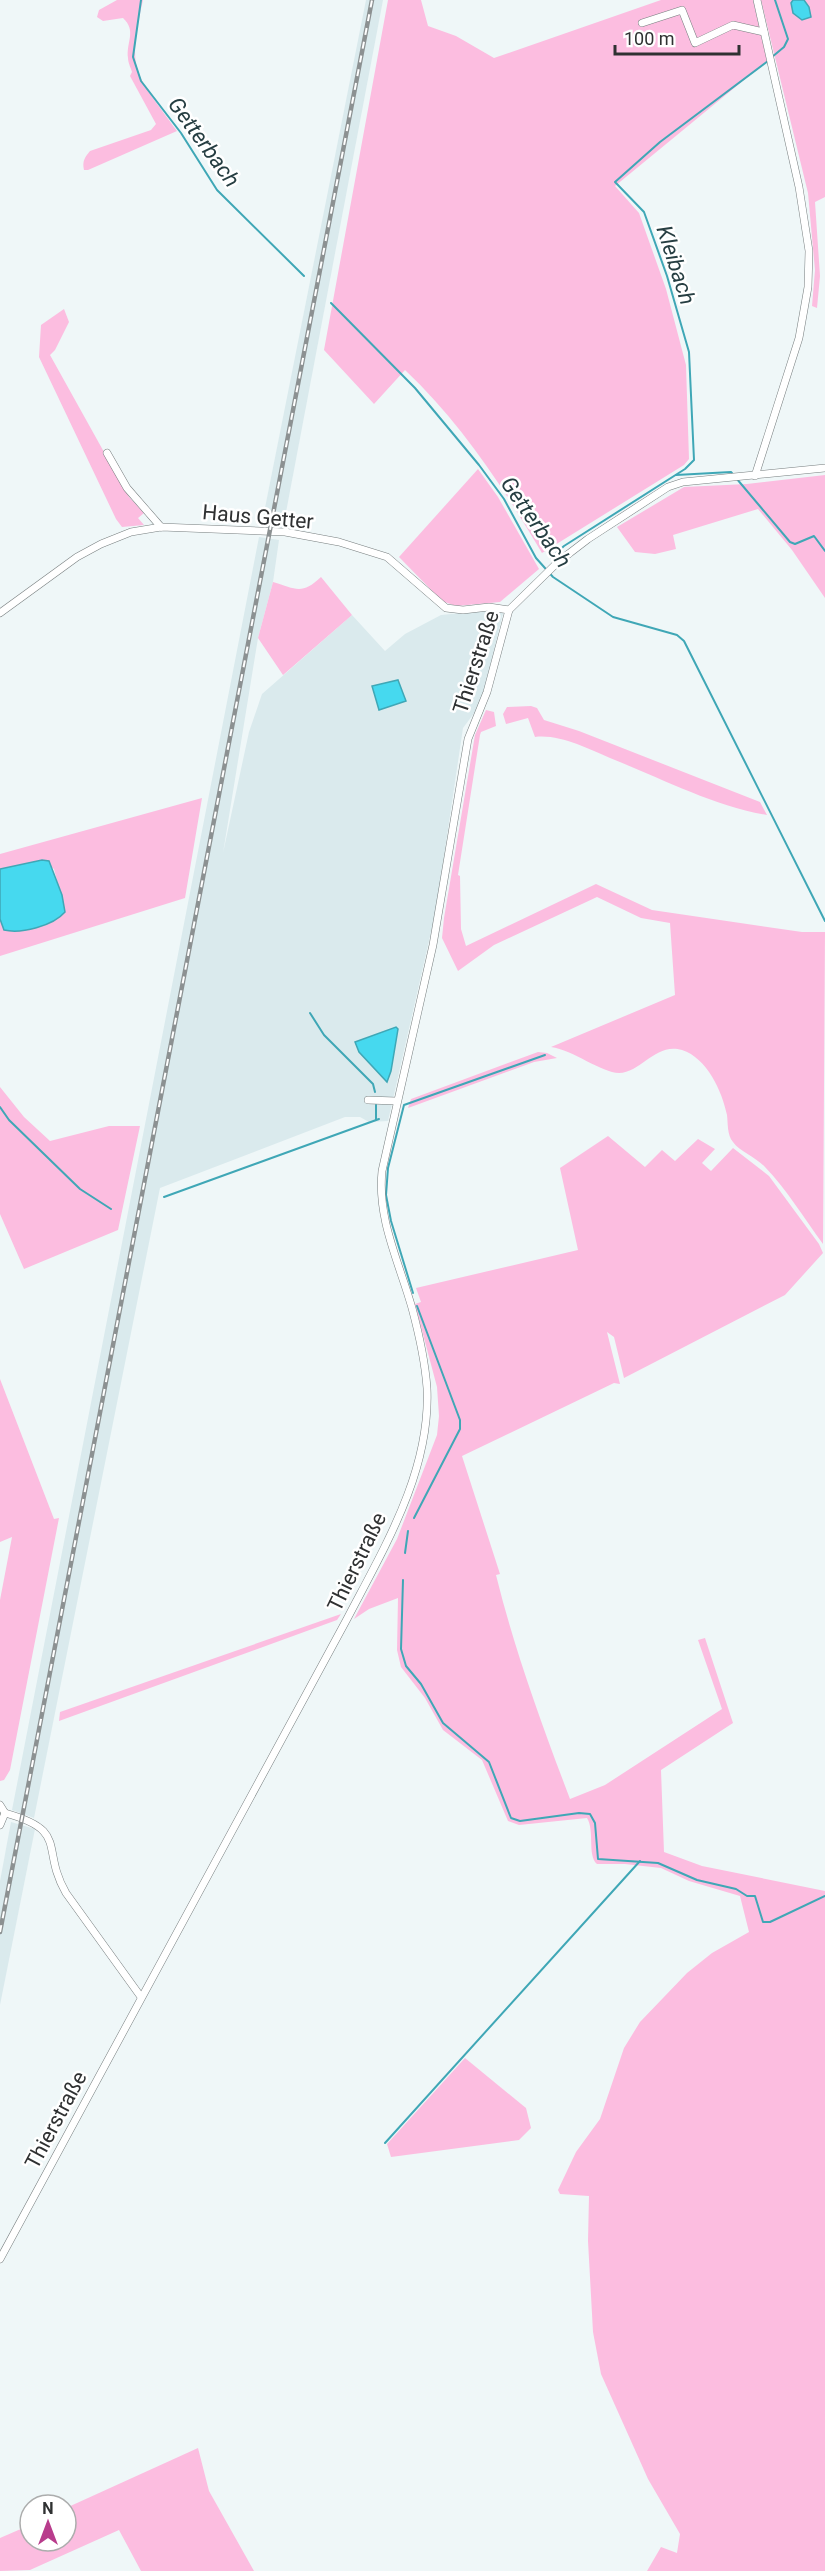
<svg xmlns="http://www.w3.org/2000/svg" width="825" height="2571" font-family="Roboto,sans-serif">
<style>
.built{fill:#daeaed}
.green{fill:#fcbde0}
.water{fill:#46d9ef;stroke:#3fa7b6;stroke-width:1.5}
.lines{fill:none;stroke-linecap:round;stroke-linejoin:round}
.stream{stroke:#3fa7b6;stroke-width:2}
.minor-casing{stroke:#777e7f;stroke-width:8}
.minor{stroke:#fff;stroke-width:7}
.rail-casing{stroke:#8c9192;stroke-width:4.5}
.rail{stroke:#fff;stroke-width:2;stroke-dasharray:7;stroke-linecap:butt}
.labels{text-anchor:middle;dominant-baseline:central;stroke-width:5;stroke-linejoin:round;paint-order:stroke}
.street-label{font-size:21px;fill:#2f3132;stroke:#fff}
.water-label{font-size:22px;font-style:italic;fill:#263e42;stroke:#fff}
</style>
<rect width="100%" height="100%" fill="#eff7f8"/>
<g class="built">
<path d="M 366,0 L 383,0 L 283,528 L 262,523 Z"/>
<path d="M 259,537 L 279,540 L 273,582 L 258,638 L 223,853 L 249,732 L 262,694 L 352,615 L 385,651 L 405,634 L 441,615 L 492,610 L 503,613 L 484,692 L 475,712 L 463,728 L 436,910 L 388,1121 L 369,1122 L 360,1117 L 345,1117 L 160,1188 L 34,1818 L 12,1810 Z"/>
<path d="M 11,1822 L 35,1829 L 0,2005 L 0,1881 Z"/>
</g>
<g class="green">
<path d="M 117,0 L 143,0 C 126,74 136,73 177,131 L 88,170 L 84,170 C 82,161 85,157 90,151 L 151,130 L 156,124 L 130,76 L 132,72 C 131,68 128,63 128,58 C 126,42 137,31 123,18 L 103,21 L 97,17 L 99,10 Z"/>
<path d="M 388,0 L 421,0 L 428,26 L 456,36 L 494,58 L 661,0 L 753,0 L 767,61 L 615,186 L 639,213 L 666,289 L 686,365 L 689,459 L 684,465 L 542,553 C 503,487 461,423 405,370 L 374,404 L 324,350 Z"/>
<path d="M 761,0 L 825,0 L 825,197 L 815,202 L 820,276 L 817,308 L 812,306 L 815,270 L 808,193 Z"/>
<path d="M 64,309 L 69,322 L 55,350 L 50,355 L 129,497 L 144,513 L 138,518 L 144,525 L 122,527 L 116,519 L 39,357 L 41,325 Z"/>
<path d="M 478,469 L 498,497 L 539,569 L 500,602 L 456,606 L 442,601 L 399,557 Z"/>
<path d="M 825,475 L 825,598 L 792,550 L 758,509 L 673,535 L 676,549 L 655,554 L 635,552 L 617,527 L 684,487 L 747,484 Z"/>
<path d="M 321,577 L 352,615 L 283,675 L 258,638 L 273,582 C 296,589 302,595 321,577 Z"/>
<path d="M 531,706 L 537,708 L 544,720 L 579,731 L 760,802 L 767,815 C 713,806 661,778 610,758 C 588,749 560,734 535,737 L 528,718 L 506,724 L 503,714 L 507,707 Z"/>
<path d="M 486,710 L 494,712 L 496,726 L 481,732 L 480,735 L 458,875 L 460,876 L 461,929 L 466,946 L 596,884 L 652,910 L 802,932 L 825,932 L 823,1244 C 804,1218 787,1190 765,1167 C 756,1157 740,1152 733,1142 C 727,1135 728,1123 727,1115 C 722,1091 707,1058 682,1050 C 656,1042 642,1072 619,1073 C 602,1073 573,1050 551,1047 L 675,995 L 670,923 L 641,918 L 597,897 L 494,945 L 458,971 L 442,938 L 444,918 L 475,735 Z"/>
<path d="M 202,798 L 185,898 L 0,956 L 0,919 L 4,930 L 65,912 L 54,869 L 42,860 L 0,869 L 0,854 Z"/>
<path d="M 538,1052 L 547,1053 L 557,1058 L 534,1062 L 408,1108 L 411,1099 Z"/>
<path d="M 0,1087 L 24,1117 L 50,1141 L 109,1126 L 140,1126 L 118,1230 L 24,1269 L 0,1214 Z"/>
<path d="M 608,1136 L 645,1167 L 662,1150 L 675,1161 L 698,1139 L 715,1149 L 702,1163 L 711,1171 L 733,1148 L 769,1176 L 819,1244 L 823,1253 L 785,1295 L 624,1378 L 614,1337 L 607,1332 L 620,1384 L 614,1383 L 462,1456 L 500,1574 L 496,1575 C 515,1652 542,1725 570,1799 L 605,1785 L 722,1709 L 698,1640 L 705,1638 L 733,1723 L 661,1770 L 664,1852 L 702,1866 L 825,1891 L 825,2571 L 647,2571 L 661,2547 L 677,2553 L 680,2534 L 648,2479 L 601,2374 L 593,2332 L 588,2241 L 589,2196 L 560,2194 L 558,2190 L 576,2152 L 600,2119 L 624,2048 L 640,2022 L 687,1973 L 712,1953 L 749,1932 L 740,1896 L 689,1881 L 661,1868 L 625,1864 L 597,1864 C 587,1855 595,1831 587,1818 L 519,1825 L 508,1821 L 482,1760 L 443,1730 L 425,1698 L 401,1667 L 397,1650 L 398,1598 L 369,1609 L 354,1619 L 397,1539 L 437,1435 L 439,1416 L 437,1387 L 415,1304 L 421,1302 L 416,1288 L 578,1250 L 560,1168 Z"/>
<path d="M 0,1379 L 54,1519 L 59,1518 L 10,1770 L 4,1780 L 0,1781 L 0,1600 L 12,1537 L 0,1542 Z"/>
<path d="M 341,1614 L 337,1620 L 59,1721 L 60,1712 Z"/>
<path d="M 465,2058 L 526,2108 L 531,2128 L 519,2140 L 391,2157 L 387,2144 Z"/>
<path d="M 198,2448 L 209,2491 L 254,2571 L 141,2571 L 119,2530 L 30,2570 L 0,2571 L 0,2538 L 30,2525 L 30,2541 L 66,2541 L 66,2508 Z"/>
</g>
<g class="water">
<path d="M 793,0 L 804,0 L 809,7 L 811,17 L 802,20 L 793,13 L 791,3 Z"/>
<path d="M 398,680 L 406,701 L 379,710 L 372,686 Z"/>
<path d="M 42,860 L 49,861 L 62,895 L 65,912 C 53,926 21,934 4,930 L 0,919 L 0,869 Z"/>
<path d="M 396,1027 L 398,1029 L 391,1071 L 387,1082 L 359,1052 L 355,1042 Z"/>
</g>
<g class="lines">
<g class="stream">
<path d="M 141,0 L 133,57 L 141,81 L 181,133 L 217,190 L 304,276"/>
<path d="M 772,57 L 784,47 L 788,39 L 775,0"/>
<path d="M 331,303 L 415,388 L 479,465 L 504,499 L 536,558 L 553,577 L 613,617 L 677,635 L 684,641 L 825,921"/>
<path d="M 676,475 L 731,472 L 790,542 L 795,544 L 814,536 L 825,551"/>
<path d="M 551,558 L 564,546 L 685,469 L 694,460 L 689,352 L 667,276 L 644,212 L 615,182 L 660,142 L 768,61"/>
<path d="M 310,1013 L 324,1035 L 373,1084 L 375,1092"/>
<path d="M 376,1105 L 376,1120"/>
<path d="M 0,1107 L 9,1120 L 80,1189 L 111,1209"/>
<path d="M 164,1197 L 379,1119"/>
<path d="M 413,1293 L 391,1221 L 386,1195 L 388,1168 L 404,1105 L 545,1055"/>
<path d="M 414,1518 L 460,1429 L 460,1420 L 417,1306"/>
<path d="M 405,1553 L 408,1531"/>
<path d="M 403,1580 L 401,1649 L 406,1666 L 421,1684 L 443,1723 L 489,1762 L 511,1818 L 520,1821 L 579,1813 L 590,1814 L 595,1823 L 598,1859 L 658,1863 L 697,1880 L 736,1889 L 747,1896 L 755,1896 L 763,1922 L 770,1922 L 825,1896"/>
<path d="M 385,2143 L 640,1861"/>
</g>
<g class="minor-casing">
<g id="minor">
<path d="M 642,23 L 682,10 L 695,43 L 733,25 L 764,32"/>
<path d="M 107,453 L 127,488 L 161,527"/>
<path d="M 755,476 L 799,338 L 808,287 L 809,251 L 799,187 L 757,0"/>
<path d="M 0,613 L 77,557 L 101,544 L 131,532 L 161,527 L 285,532 L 339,542 L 387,557 L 446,608 L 463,610 L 489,607 L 509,610"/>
<path d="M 368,1100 L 396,1101"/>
<path d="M 0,1805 L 5,1813"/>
<path d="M 0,1825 L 5,1813 C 70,1831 40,1848 66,1893 L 141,1997"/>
<path d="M 0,2259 L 347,1619 C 384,1548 431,1471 427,1388 C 425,1361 419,1334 412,1308 C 399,1262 377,1219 382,1171 L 433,945 L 468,739 L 487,692 L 509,610 L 558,562 L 588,539 L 668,487 L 683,482 L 825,468"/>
</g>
</g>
<use href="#minor" class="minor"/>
<g class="rail-casing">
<path id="rail" d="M 0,1932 L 372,0"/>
</g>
<use href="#rail" class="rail"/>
</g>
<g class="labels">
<g class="street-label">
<text transform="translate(258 517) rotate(5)">Haus Getter</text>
<text transform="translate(476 662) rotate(-72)">Thierstraße</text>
<text transform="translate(357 1562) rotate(-64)">Thierstraße</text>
<text transform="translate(56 2120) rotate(-62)">Thierstraße</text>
</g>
<g class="water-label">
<text transform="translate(204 142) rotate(54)">Getterbach</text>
<text transform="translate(676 265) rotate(72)">Kleibach</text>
<text transform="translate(536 522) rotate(55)">Getterbach</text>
</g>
</g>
<g transform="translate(48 2523)"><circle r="28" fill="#ffffff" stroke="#acadad" stroke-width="1.5"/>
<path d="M0-4.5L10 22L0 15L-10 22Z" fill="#b83c8c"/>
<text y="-9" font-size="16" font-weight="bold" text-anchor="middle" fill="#2f3132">N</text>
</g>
<path d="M615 45v9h124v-9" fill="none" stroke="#2f3132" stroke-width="3"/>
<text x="624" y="45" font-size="18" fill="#2f3132" stroke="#ffffff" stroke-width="4.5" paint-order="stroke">100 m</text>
</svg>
